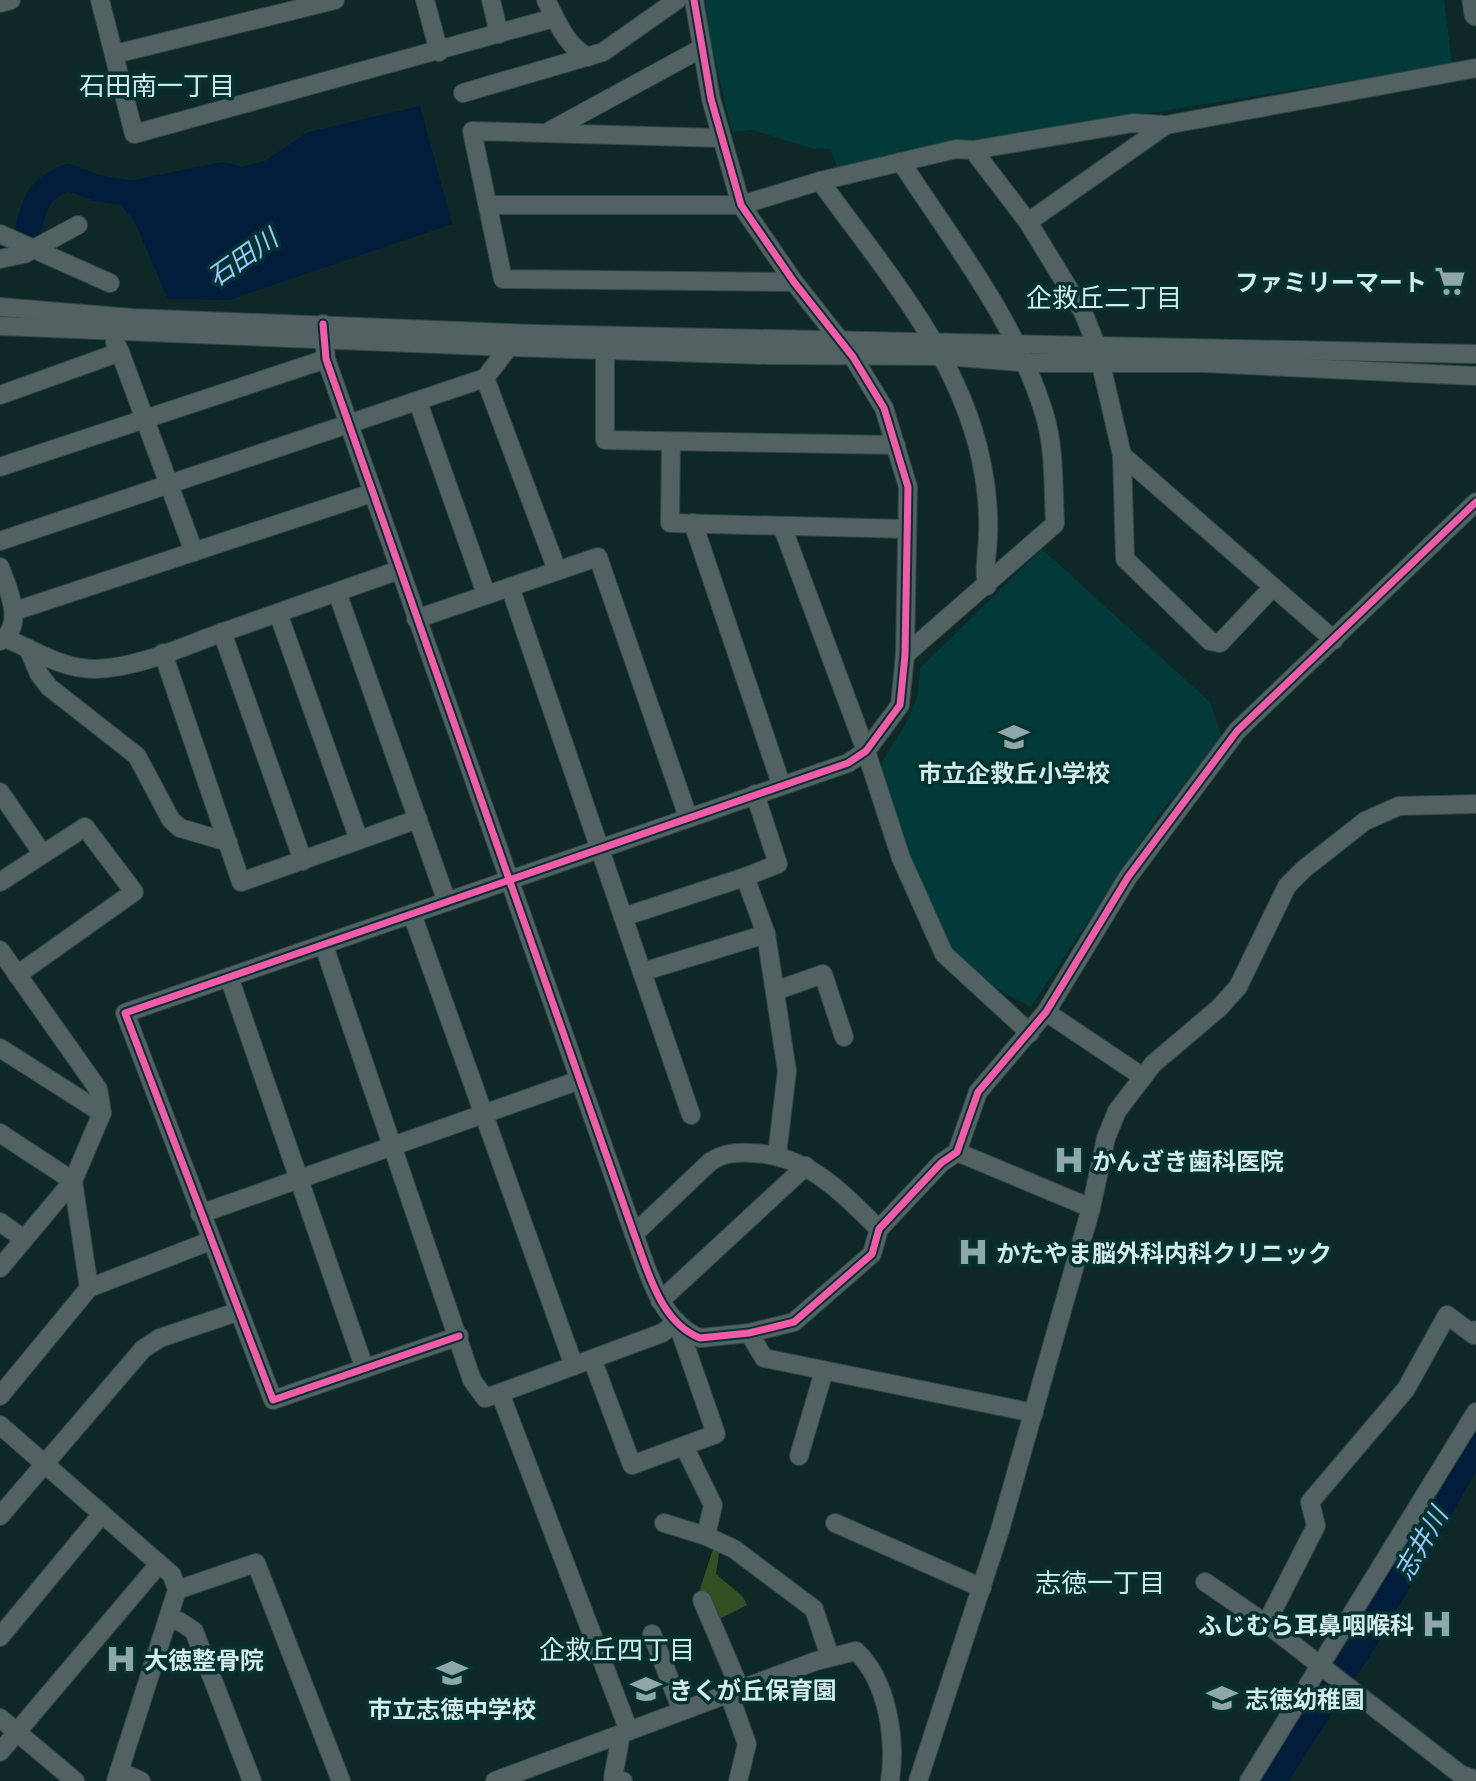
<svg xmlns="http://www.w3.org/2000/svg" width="1476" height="1781" font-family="'Open Sans','Noto Sans JP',sans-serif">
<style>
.built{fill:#023a39}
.green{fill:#335022}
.water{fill:#011d3b}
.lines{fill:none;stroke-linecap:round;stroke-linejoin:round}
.river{stroke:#011d3b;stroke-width:26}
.minor-casing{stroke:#334544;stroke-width:20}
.major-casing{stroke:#334544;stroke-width:25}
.minor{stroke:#526262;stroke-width:18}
.major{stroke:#4c605e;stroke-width:23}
.cycleway-casing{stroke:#043231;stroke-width:11}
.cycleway{stroke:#f35aa7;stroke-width:7}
.labels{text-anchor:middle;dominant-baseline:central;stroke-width:7;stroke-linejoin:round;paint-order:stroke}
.poi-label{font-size:24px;font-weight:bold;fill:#d5ebea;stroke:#043231;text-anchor:start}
.neighbourhood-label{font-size:26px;fill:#d5ebea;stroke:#043231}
.water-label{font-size:26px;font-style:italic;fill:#98c6fd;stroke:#043231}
</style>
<rect width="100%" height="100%" fill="#0e2827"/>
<g class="built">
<path d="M 705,0 L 1444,0 L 1452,64 L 973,142 L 838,170 L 831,149 L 814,149 L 752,130 L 732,132 L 711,43 Z"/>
<path d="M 1042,549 L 1210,702 L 1222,738 L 1160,813 L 1031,1007 L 997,989 L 949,950 L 878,779 L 882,762 L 905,725 L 917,698 L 920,668 Z"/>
</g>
<path class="green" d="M 715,1543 L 720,1546 L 716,1574 L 743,1597 L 747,1605 L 715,1621 L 700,1589 Z"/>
<path class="water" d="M 420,106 L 452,224 L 229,300 L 168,299 L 118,183 L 223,162 L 242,167 L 265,161 L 308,132 Z"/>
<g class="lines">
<g class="river">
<path d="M 0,247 L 25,243 C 34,209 32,192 68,177 L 97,188 L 128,193 L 146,215"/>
<path d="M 1273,1781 L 1367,1636 L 1476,1445"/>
</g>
<g class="minor-casing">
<g id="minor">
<path d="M 100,0 L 134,134 L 554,18"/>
<path d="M 425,0 L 439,52"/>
<path d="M 491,0 L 499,34"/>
<path d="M 546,0 C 557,21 566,46 588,57"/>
<path d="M 0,3 L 11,0"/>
<path d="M 115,54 L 335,0"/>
<path d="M 463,93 L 603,52 L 677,0"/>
<path d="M 546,133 L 702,48"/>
<path d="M 721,138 L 472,131 L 503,279 L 794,282"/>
<path d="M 973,150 L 1028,222 L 1083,312 L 1097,347 L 1122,455 L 1125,559 L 1210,641 L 1220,643 L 1273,587"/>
<path d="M 901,162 C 953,242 1016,321 1044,413 C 1055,448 1053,488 1055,524 L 905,655"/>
<path d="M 820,181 C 882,267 959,354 981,460 C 986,484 989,509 988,534 C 988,552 983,569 987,586"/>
<path d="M 488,205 L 741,205 L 820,181 L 956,149 L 973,150 L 1133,123 L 1166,125 L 1476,68"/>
<path d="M 1028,222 L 1166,125"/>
<path d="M 0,234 L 110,283"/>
<path d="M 0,259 L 24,254 L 78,225"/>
<path d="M 0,307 L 132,318 L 534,334 L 1476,354"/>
<path d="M 323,324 L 326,359 L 634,1234 C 648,1271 660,1322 700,1338 L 749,1333 L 794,1322 L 872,1254 L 879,1229 L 941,1163 L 957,1152 L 978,1092 L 1046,1012 L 1128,877 L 1237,731 L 1476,502"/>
<path d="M 0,326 L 509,347 L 767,355 L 946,356 L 1029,363 L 1204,363 L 1476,376"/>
<path d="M 605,349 L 605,440 L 896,445"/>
<path d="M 120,352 L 194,552"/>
<path d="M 485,378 L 557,570"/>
<path d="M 0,395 L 120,352 L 115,342"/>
<path d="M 418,402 L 486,594"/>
<path d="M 671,442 L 670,523 L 907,529"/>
<path d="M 1122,455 L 1334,640"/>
<path d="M 0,467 L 326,359"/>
<path d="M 693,523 L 781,784"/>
<path d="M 782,526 L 866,751 L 901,858 L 944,954 L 1030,1033"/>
<path d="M 0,541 L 485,378 L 509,347"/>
<path d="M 0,567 C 8,589 26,625 0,641"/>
<path d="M 510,587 L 691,1115"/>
<path d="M 337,592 L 447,902"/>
<path d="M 15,611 L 372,493"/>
<path d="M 278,613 L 359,840"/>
<path d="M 416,619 L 598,557 L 688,817"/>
<path d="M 222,632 L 303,861"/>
<path d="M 5,638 C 34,650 62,669 95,669 C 136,668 180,648 218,634 C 278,613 339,591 399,570"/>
<path d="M 28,648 L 39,674 L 49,687 L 137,756 L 171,820 L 180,828 L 228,842"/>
<path d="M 163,653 L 241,882 L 418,819"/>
<path d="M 0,792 L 42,853"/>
<path d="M 745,877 L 778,864 L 755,794"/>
<path d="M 0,882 L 85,827 L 134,892 L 17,975"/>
<path d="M 412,914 L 574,1366"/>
<path d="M 623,917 L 745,877 L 766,934 L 787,1071 L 777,1154"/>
<path d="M 324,946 L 472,1380 L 485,1398 L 500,1393 L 662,1333 L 677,1322"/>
<path d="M 0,950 L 98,1089 L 102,1113 L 73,1181 L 0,1268"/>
<path d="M 642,972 L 766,934"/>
<path d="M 229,977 L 364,1367"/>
<path d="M 775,991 L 823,974 L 844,1037"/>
<path d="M 1046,1012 L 1143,1077"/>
<path d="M 0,1048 L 102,1113"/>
<path d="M 0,1133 L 73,1181 L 89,1288"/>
<path d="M 957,1152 L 1091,1208"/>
<path d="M 200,1214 L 577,1081"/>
<path d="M 0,1222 L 24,1239"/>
<path d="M 634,1234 L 710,1162 C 723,1153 736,1152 752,1153 C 808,1155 841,1192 879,1229"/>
<path d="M 660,1301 L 806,1166"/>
<path d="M 749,1333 L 764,1358 L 1034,1413"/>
<path d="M 459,1336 L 273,1400 L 125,1013 L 848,763 L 866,751 L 900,705 L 905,655 L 908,487 L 884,408 L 853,357 L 794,282 L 741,205 L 711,99 L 694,0"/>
<path d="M 592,1359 L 632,1465 L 716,1434 L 677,1322"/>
<path d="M 500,1393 L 629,1731"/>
<path d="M 0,1396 L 89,1288 L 210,1241"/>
<path d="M 0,1425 L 172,1575 L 177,1590 L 116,1781"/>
<path d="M 684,1446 L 713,1505 L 706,1536"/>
<path d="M 799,1456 L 824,1371"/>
<path d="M 0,1516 L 143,1349 L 160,1338 L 237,1312"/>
<path d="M 664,1523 L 706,1536 L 734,1549 L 814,1609 L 830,1657"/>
<path d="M 835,1523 L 982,1588"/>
<path d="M 1205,1582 L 1272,1628 L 1460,1774 L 1476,1780"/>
<path d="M 177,1590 L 256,1563 L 341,1781"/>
<path d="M 702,1600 L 740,1689"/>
<path d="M 167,1621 L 179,1621 L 194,1631 L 252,1781"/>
<path d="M 1266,1624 L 1316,1526 L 1310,1502 L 1406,1389 L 1447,1315 L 1474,1335 L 1476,1330"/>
<path d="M 652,1634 L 682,1711"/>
<path d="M 0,1637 L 102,1514"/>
<path d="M 729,1694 L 747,1744 L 738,1781"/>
<path d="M 0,1718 L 75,1781"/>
<path d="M 621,1734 L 613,1778 L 623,1781"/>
<path d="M 0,1752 L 159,1564"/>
<path d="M 119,1771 L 141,1781"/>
<path d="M 495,1781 L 816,1661 L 856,1651 C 888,1681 896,1740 890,1781"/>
<path d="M 918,1781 L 1000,1530 L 1091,1208 L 1106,1138 L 1117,1111 L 1153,1064 L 1219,1008 L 1238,987 L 1287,886 L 1304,869 L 1365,821 L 1399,806 L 1476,804"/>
<path d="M 1249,1781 L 1476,1412"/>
</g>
</g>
<g class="major-casing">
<path id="major" d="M 1474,0 L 1476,14"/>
</g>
<use href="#minor" class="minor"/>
<use href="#major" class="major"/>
<g class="cycleway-casing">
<g id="cycleway">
<path d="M 323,324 L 326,359 L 634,1234 C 648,1271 660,1322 700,1338 L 749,1333 L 794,1322 L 872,1254 L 879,1229 L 941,1163 L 957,1152 L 978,1092 L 1046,1012 L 1128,877 L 1237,731 L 1476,502"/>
<path d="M 459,1336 L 273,1400 L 125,1013 L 848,763 L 866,751 L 900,705 L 905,655 L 908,487 L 884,408 L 853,357 L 794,282 L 741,205 L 711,99 L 694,0"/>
</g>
</g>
<use href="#cycleway" class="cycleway"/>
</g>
<defs>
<g id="supermarket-bare" transform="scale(2.415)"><path d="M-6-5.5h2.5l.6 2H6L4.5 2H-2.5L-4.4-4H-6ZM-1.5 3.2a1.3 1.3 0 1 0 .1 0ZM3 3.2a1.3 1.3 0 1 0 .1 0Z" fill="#8fa7a6" stroke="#043231" stroke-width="2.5" paint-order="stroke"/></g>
<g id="school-bare" transform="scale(2.415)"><path d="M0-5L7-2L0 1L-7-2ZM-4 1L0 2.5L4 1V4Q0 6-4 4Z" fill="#8fa7a6" stroke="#043231" stroke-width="2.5" paint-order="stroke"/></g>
<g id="hospital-bare" transform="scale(2.415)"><path d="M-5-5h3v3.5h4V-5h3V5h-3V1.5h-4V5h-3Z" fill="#8fa7a6" stroke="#043231" stroke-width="2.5" paint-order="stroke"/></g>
</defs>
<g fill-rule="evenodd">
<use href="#supermarket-bare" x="1450" y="281"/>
<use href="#school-bare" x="1014" y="737"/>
<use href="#hospital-bare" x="1069" y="1160"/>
<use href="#hospital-bare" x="973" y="1252"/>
<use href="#hospital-bare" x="1437" y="1624"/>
<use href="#hospital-bare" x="121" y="1659"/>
<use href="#school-bare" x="452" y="1673"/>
<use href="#school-bare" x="646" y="1689"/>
<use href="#school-bare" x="1222" y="1698"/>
</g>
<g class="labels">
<g class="poi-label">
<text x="1427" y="281" text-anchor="end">ファミリーマート</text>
<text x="1014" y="772" text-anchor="middle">市立企救丘小学校</text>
<text x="1092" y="1160">かんざき歯科医院</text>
<text x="996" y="1252">かたやま脳外科内科クリニック</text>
<text x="1414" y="1624" text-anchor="end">ふじむら耳鼻咽喉科</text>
<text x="144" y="1659">大徳整骨院</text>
<text x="669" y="1689">きくが丘保育園</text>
<text x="1245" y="1698">志徳幼稚園</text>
<text x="452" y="1708" text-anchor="middle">市立志徳中学校</text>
</g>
<g class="neighbourhood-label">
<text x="157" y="85">石田南一丁目</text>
<text x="1104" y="297">企救丘二丁目</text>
<text x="1100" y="1582">志徳一丁目</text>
<text x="617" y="1649">企救丘四丁目</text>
</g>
<g class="water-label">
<text transform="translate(242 257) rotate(-35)">石田川</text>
<text transform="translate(1420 1543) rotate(-60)">志井川</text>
</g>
</g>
</svg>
